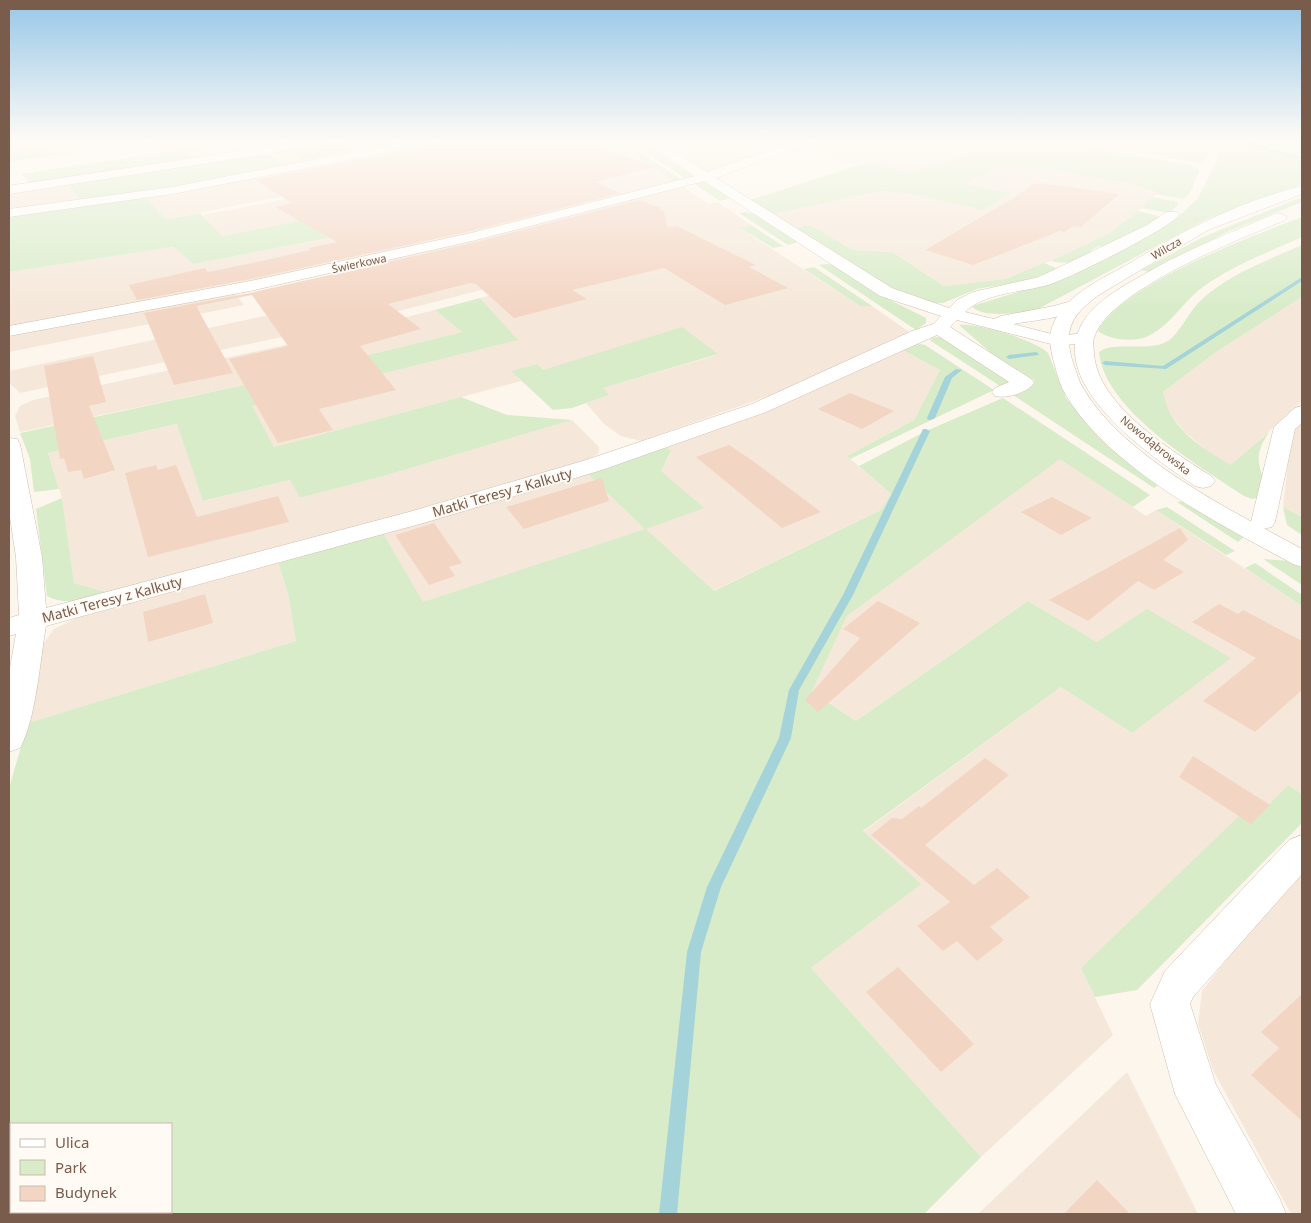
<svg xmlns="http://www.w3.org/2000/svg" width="1311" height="1223" font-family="'Noto Sans',sans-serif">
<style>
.residential{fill:#f5e8da}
.green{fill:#d8ecc9;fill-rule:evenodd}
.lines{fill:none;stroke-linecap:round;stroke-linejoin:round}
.stream{fill:#a5d3da;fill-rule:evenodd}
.building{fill:#f3d5c3}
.minor-casing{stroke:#d1beb0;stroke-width:1}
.tertiary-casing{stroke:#d1beb0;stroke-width:1}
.minor{fill:#fff;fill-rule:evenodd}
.tertiary{fill:#fff;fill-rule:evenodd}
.labels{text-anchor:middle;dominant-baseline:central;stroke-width:4;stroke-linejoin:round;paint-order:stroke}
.far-street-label{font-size:11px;fill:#7a5c4d;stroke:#fffaf3}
.street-label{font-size:14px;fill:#7a5c4d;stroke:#fffaf3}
</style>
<rect width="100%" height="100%" fill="#fdf6ec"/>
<g class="residential">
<path d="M 263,139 L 330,140 L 193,160 L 185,151 Z"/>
<path d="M 348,139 L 435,139 L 288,168 L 265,152 Z"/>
<path d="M 449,139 L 553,139 L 357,182 L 166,219 L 143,195 Z"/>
<path d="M 565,139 L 611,139 L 675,182 L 444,241 L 174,298 L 9,327 L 9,272 L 173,247 L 195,264 L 338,236 L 322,216 L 223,236 L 203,215 L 342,188 Z"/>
<path d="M 661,139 L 808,139 L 715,171 L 702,170 L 661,144 Z"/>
<path d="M 821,139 L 943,139 L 982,149 L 910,173 L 864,161 L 855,164 L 787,150 Z"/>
<path d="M 1032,139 L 1139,139 L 1136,151 Z"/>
<path d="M 999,166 L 1052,170 L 1128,183 L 1158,192 L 1142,208 L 1108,234 L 1055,259 L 1006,279 L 944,286 L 892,252 L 853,250 L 810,225 L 795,228 L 772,214 L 880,191 L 911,194 L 983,210 L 1009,193 L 962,184 Z"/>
<path d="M 67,182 L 80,200 L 9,208 L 9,192 Z"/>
<path d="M 681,185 L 709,204 L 717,202 L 751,225 L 741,229 L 860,306 L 872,306 L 908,331 L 909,334 L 771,395 L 641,441 L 621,436 L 604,424 L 586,403 L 608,395 L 603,388 L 717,355 L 542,370 L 537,364 L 512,371 L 521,381 L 274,447 L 251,406 L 517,340 L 480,298 L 522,287 L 513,282 L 375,317 L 20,393 L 9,383 L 9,371 L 380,291 L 351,267 Z"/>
<path d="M 234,292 L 244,305 L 9,352 L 9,334 Z"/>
<path d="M 1302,297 L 1302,401 L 1231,466 L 1206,450 L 1184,431 L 1168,411 L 1163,392 L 1216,352 Z"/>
<path d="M 435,310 L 462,332 L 258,382 L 20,432 L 15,416 L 20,406 L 33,400 L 349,331 Z"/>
<path d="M 901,349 L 940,370 L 914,420 L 847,456 L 891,494 L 881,510 L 713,591 L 645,529 L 423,603 L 383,533 L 588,474 L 661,471 L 671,452 L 666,447 L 789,402 Z"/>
<path d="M 572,420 L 599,447 L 598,454 L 586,461 L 396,516 L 110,593 L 74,583 L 62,498 L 48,453 L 178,424 L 204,501 L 291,480 L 300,498 L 387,475 Z"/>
<path d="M 1302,420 L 1302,517 L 1283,507 L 1292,430 Z"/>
<path d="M 1060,458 L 1146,516 L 1156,510 L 1302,606 L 1302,794 L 1288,785 L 1251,824 L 1081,968 L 1113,1035 L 981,1157 L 811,968 L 920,884 L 863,832 L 1061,687 L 1132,733 L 1097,642 L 1028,601 L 856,721 L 812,690 L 847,616 Z"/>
<path d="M 278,562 L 288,594 L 296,641 L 28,723 L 43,644 L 54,629 L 76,618 Z"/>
<path d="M 1302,875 L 1302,1214 L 1291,1214 L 1213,1070 L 1198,1024 L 1202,991 L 1238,945 Z"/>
<path d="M 1127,1072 L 1198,1214 L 978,1214 Z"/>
</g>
<g class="green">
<path d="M 62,139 L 107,139 L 114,147 L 166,139 L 190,139 L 102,152 L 83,151 L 9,162 L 9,151 L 55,144 L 63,141 Z"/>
<path d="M 192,139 L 263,139 L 185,151 L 193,160 L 32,185 L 21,174 L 222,144 Z"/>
<path d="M 943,139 L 1032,139 L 1101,147 L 1110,152 L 1191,165 L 1200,170 L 1189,194 L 1184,199 L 1155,194 L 1157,192 L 1128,183 L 1052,170 L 1000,166 L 963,184 L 1010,193 L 983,210 L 911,194 L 880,191 L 772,214 L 750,200 L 869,162 L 910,173 L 981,149 Z"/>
<path d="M 1139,139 L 1212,139 L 1212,141 L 1204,162 L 1199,163 L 1139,152 L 1136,151 Z"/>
<path d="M 1222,139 L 1302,139 L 1302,184 L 1207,219 L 1038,309 C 1024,313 981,319 972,306 L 1044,284 L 1129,243 L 1181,214 L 1198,198 L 1212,171 L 1221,150 Z"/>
<path d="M 648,146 L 695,176 L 686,179 L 639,147 Z"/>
<path d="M 627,149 L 636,150 L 682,180 L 675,182 Z"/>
<path d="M 265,152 L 288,168 L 152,192 L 9,211 L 9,208 L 80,200 L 67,182 Z"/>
<path d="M 704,182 L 730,198 L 720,201 L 693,183 Z"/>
<path d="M 143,195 L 166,219 L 200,213 L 223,236 L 322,216 L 338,236 L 194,264 L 173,247 L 9,272 L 9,214 L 44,211 Z"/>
<path d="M 1152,197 L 1174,201 L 1179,204 L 1169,213 L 1142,208 Z"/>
<path d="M 1302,197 L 1302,202 L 1229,231 L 1149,272 L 1141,270 L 1203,237 Z"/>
<path d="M 1138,211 L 1158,216 L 1160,219 L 1106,247 L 1099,246 L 1091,250 L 1091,254 C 1076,261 1068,265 1051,261 L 1108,234 Z"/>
<path d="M 746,212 L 759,215 L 798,242 L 788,245 L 739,213 Z"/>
<path d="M 1302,217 L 1302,237 C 1269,252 1233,265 1203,287 C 1183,301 1169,328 1146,337 C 1133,342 1109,340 1098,331 C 1122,284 1252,236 1302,217 Z"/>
<path d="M 751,225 L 783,246 L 773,248 L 740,228 Z"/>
<path d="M 810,225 L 853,250 L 892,252 L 944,286 L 1006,279 L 1044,263 L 1056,268 L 1051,272 L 1025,281 L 977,289 L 943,303 L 931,303 L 893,289 L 795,228 Z"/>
<path d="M 1302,245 L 1302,297 L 1216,352 L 1163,392 C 1165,398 1166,405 1169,411 C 1182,436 1208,452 1231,465 L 1269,432 C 1255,454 1257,460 1265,484 L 1258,498 L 1252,499 L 1244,496 C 1199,466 1104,410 1099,352 C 1113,340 1147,353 1168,341 C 1178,335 1190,311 1199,302 C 1226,275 1268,260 1302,245 Z"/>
<path d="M 828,264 L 833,265 L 886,298 L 926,318 L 926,323 L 916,330 L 819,265 Z"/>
<path d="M 814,267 L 872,306 L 860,306 L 804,269 Z"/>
<path d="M 480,298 L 518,340 L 252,406 L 274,447 L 461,397 L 507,415 L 572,420 L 387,475 L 300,498 L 290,480 L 203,501 L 177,424 L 48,453 L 59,489 L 34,492 L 30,459 L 20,433 L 258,382 L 462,332 L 435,310 Z"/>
<path d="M 959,325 C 977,323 1036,340 1048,353 L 1066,398 L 1087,422 L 1160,484 L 1154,488 L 1013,395 L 1024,392 L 1024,388 L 1035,381 L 991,353 Z"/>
<path d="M 682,327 L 718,354 L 603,388 L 609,395 L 572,408 L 553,410 L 511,371 L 537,364 L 543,370 Z"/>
<path d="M 935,337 L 943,337 L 1014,382 L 1000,386 L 931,341 L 930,339 Z"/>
<path d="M 915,343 L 925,345 L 994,390 L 850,459 L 847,456 L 914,420 L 940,370 L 901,349 Z"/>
<path d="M 1003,398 L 1150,495 L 1133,507 L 1060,459 L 847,616 L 812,691 L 856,721 L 1028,601 L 1097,642 L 1147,609 L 1231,658 L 1132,733 L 1061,687 L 863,831 L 921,884 L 811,968 L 981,1157 L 924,1214 L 9,1214 L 9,788 L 28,723 L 296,641 L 288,594 L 278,562 L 383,533 L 423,602 L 645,529 L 588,474 L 666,447 L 671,451 L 661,471 L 704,508 L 646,529 L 714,591 L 881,510 L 891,494 L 859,466 L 926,431 ZM 11,1124 L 171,1124 L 171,1212 L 11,1212 Z"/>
<path d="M 62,498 L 74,583 L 110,593 C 89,598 67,607 47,596 L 36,509 Z"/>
<path d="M 1184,501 L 1247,534 L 1238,542 L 1177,502 Z"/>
<path d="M 1167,507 L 1235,551 L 1226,555 L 1156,510 Z"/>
<path d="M 1283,507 L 1302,517 L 1302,535 L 1287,525 Z"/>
<path d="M 1263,559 L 1290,561 L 1302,568 L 1302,585 Z"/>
<path d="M 1255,563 L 1302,595 L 1302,606 L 1245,568 Z"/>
<path d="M 1288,785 L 1302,794 L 1302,823 L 1137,990 L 1095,997 L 1081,968 L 1239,816 L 1251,823 Z"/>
</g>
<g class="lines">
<g class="stream">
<path d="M 1247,139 L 1252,139 L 1257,146 L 1302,157 L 1302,159 L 1255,148 Z"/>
<path d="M 1302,277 L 1302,281 L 1166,369 L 1105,365 L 1102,363 L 1105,361 L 1163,366 Z"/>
<path d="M 1036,352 L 1039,354 L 1038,355 L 1009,359 L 1006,357 L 1009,355 Z"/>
<path d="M 956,369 L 962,370 L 952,378 L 935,418 L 931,420 L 928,420 L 927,418 L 945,377 Z"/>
<path d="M 923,429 L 926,429 L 930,431 L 853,595 L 799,690 L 791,738 L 721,887 L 701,952 L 677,1214 L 659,1214 L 687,952 L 707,887 L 779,738 L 789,690 L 843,595 Z"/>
</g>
</g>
<g class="building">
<path d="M 350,139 L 409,139 L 302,160 L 290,152 L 343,144 Z"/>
<path d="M 448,139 L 601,139 L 602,148 L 655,167 L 595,182 L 621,193 L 471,231 L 250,279 L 137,300 L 129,285 L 205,268 L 208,272 L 257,262 L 310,250 L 308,248 L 337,242 L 275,207 L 292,203 L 256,180 L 441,144 Z"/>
<path d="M 1041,183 L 1119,194 L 1081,227 L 1073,226 L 1064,232 L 1060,231 L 973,265 L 925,250 L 1012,199 L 1033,184 Z"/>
<path d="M 639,200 L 661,208 L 658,209 L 664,211 L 667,227 L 677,226 L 756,265 L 749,267 L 788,288 L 725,305 L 664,268 L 572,290 L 587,299 L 514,318 L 476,284 L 470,283 L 388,304 L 421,329 L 360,346 L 396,390 L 319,409 L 333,430 L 278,443 L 229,359 L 288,346 L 252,295 L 196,306 L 233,373 L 174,385 L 144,313 L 250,293 L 472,243 Z"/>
<path d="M 93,356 L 106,402 L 89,406 L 115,470 L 84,479 L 81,470 L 68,472 L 64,458 L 60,459 L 44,366 Z"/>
<path d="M 850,393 L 894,411 L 862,429 L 818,409 Z"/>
<path d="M 729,445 L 753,461 L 821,512 L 782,528 L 696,457 Z"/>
<path d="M 156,465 L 158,470 L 176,465 L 197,517 L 278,496 L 289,522 L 148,557 L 125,473 Z"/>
<path d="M 602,478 L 609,501 L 524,529 L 506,507 Z"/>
<path d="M 1052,497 L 1092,518 L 1061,535 L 1021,512 Z"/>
<path d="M 434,523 L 462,563 L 449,567 L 455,576 L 429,585 L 395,535 Z"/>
<path d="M 1180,528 L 1188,540 L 1163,560 L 1184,572 L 1154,590 L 1138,581 L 1088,621 L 1049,600 Z"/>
<path d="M 205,594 L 213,623 L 148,642 L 143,612 Z"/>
<path d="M 878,601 L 920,623 L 818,712 L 805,700 L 860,638 L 843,629 Z"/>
<path d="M 1219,604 L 1238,614 L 1243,610 L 1302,641 L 1302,690 L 1255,732 L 1203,701 L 1256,658 L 1192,622 Z"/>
<path d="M 1193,756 L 1270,805 L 1251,824 L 1179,777 Z"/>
<path d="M 985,758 L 1009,775 L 925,845 L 974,885 L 997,868 L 1030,897 L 990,927 L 1004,940 L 977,961 L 957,941 L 943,951 L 917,926 L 950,902 L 871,835 L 892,818 L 902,819 L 919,806 L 921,808 Z"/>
<path d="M 898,967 L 974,1044 L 941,1072 L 866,992 Z"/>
<path d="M 1302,994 L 1302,1121 L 1251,1075 L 1279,1048 L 1261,1032 Z"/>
<path d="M 1097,1180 L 1130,1214 L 1064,1214 Z"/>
</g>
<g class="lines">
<g class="minor-casing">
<g id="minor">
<path d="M 318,139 L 348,139 L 343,142 L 9,194 L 9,186 Z"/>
<path d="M 421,139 L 446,139 L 441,142 L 172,194 L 9,217 L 9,209 L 172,187 Z"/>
<path d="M 641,139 L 655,139 L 707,172 L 803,139 L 820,139 L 716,178 L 892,288 L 949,308 L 957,300 L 973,292 L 1039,277 L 1147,225 L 1167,212 L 1177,212 L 1179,215 C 1169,229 1068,279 1048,285 C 1023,292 983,293 965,312 L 994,319 L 1001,316 L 1054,306 L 1075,300 L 1081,301 L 1084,305 C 1075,317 1029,321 1013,324 L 1059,336 L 1084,333 L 1090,334 L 1093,338 L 1090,342 L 1059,346 L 957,320 L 950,327 L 1031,379 L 1034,383 C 1027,393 1006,399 995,396 L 992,392 L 995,388 L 1009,382 L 937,335 L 766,412 L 602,470 L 427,522 L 46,626 C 40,660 36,720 20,748 L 9,752 L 9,673 L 16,634 L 9,636 L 9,618 L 19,615 L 16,557 L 9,511 L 9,438 L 17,439 L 20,444 L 42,557 L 46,608 L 409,512 L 586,460 L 752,404 L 912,331 L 933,324 L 941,316 L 880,296 L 704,181 L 472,241 L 250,291 L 9,336 L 9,326 L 250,281 L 471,233 L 695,176 Z"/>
<path d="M 1302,406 L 1302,423 L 1295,429 L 1275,522 L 1272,527 L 1263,529 L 1254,527 L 1251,522 L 1274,427 L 1295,408 Z"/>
<path d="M 1302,835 L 1302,874 L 1193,997 L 1190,1004 L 1216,1085 L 1279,1197 L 1286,1214 L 1236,1214 L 1175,1094 L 1150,1004 L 1165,971 L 1289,840 Z"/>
</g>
</g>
<g class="tertiary-casing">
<g id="tertiary">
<path d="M 1302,186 L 1302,194 L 1208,230 L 1102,293 C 1071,314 1062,330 1074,366 C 1077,373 1079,382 1083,388 C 1125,459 1231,510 1302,549 L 1302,567 L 1293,564 C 1218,523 1103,466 1062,388 C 1059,381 1057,373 1055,366 C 1051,352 1047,336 1054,322 C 1068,293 1104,278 1130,263 C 1184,230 1241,201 1302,186 Z"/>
<path d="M 1280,213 L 1287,217 L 1285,220 C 1240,239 1108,290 1094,338 C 1092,342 1094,348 1094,353 C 1097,405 1171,450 1211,476 L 1215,481 L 1211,486 L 1203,488 L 1195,486 C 1152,457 1041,382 1085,319 C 1101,296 1131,282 1155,268 C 1183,253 1212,240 1241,228 C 1254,223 1267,216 1280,213 Z"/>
</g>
</g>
<use href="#minor" class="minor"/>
<use href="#tertiary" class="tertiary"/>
</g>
<linearGradient id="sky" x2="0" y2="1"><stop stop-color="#97c7e8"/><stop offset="0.45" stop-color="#fefbf6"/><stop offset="1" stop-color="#fefbf6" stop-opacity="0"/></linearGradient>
<rect width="1311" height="311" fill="url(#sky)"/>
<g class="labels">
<g class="far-street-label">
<text transform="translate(1166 248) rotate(-30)">Wilcza</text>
<text transform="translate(359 263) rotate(-12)">Świerkowa</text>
<text transform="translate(1156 445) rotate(39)">Nowodąbrowska</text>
</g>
<g class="street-label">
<text transform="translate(502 492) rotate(-16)">Matki Teresy z Kalkuty</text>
<text transform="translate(112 599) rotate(-15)">Matki Teresy z Kalkuty</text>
</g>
</g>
<rect width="1311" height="1223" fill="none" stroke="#7a5c4d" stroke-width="20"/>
<rect x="10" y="1123" width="162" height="90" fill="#fffaf3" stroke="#cabbb1"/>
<rect x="20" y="1139" width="25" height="8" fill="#ffffff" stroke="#cabbb1"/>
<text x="55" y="1148" font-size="15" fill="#7a5c4d">Ulica</text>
<rect x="20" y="1160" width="25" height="15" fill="#d8ecc9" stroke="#cabbb1"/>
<text x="55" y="1173" font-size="15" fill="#7a5c4d">Park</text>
<rect x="20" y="1186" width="25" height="15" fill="#f3d5c3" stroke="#cabbb1"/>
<text x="55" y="1198" font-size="15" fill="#7a5c4d">Budynek</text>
</svg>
